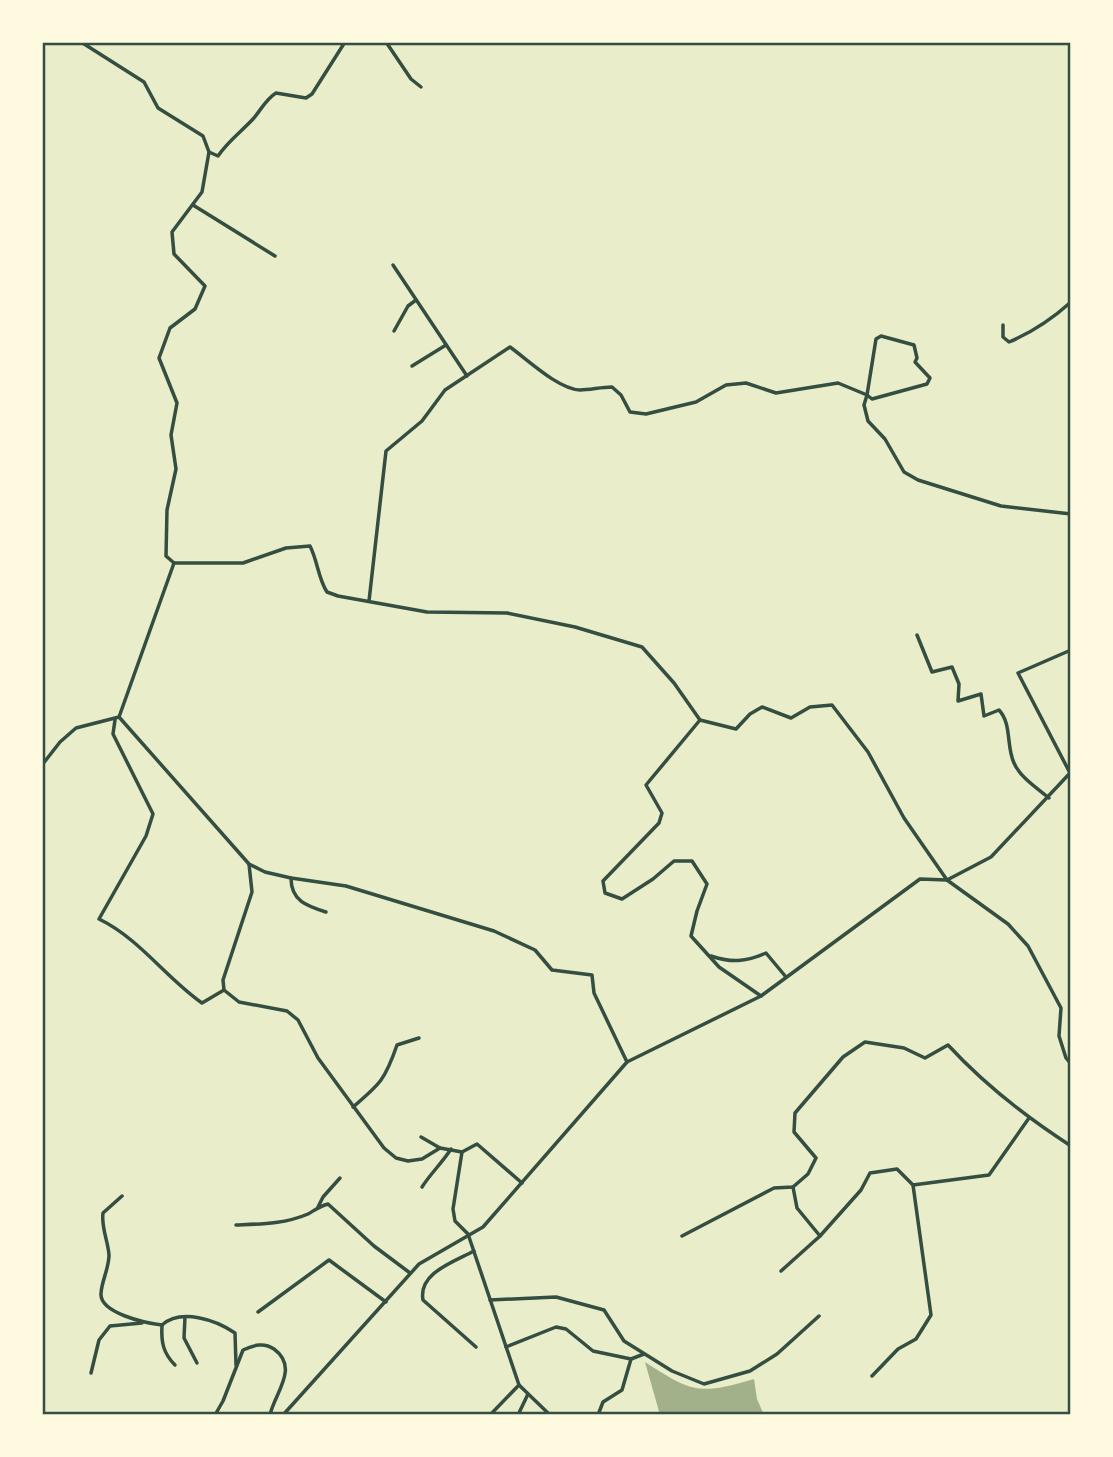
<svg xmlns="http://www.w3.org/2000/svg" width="1113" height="1457" font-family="'IBM Plex Sans',sans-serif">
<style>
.water{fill:#a3b18a}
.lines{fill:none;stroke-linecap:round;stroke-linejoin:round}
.minor{stroke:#344e41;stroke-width:3.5}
.neatline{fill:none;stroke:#344e41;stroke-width:2.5}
</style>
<rect width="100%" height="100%" fill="#e9edc9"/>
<path class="water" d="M 645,1362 C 693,1393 699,1395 754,1379 L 757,1399 L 764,1415 L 660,1415 Z"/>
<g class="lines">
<g class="minor">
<path d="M 81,42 L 144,82 L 158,108 L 203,136 L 209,152 L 202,192 L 172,232 L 174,254 L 205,286 L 195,309 L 170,328 L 159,358 L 177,403 L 171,435 L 176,469 L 167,510 L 166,556 L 174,563 L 243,563 L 286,548 L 310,546 C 318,562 318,578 327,592 L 338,596 L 427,612 L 507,613 L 575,627 L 642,647 L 674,683 L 700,720 L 736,729 L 750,714 L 762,707 L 791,718 L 810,707 L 832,705 L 868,752 L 904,818 L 947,880 L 1008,924 L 1028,946 L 1061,1008 L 1059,1036 L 1066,1058 L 1071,1064"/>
<path d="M 386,42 L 411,79 L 421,87"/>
<path d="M 209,152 L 218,156 C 228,141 241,132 253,119 C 261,110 266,99 276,93 L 306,98 L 312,94 L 345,42"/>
<path d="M 193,205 L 275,256"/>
<path d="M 393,265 L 467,376"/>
<path d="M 1003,325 L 1003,337 L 1009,342 C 1033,332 1052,319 1071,302"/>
<path d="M 394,331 L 408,306 L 416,300"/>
<path d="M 881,336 L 914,345 L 917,358 L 915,362 L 930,378 L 927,384 L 872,399 L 867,395 L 876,339 Z"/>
<path d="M 412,366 L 446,345"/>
<path d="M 369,601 L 386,451 L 422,421 L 445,390 L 510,347 C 528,360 558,389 580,390 C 590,390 601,387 612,387 L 621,395 L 630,412 L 646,414 L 696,402 L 726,385 L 746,383 L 776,393 L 838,383 L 867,395 L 864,405 L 868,421 L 885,439 L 904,472 L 918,480 L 1001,506 L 1071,514"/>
<path d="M 917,635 L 932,672 L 952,667 L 959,684 L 958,701 L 981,694 L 984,716 L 999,710 C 1012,724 1006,746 1014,763 C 1020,777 1037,788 1049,798"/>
<path d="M 119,717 L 249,864 L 265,872 L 291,878 L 346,886 L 494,931 L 535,950 L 552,970 L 592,975 L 594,993 L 627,1062"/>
<path d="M 115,720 L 113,734 L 153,814 L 146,836 L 99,919 C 140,939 165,977 202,1003 L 224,990"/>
<path d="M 700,720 L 646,785 L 662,813 L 659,823 L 603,881 L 605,893 L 622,899 L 653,879 L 674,861 L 692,861 L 707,884 L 697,911 L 691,936 L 719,967 L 761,996"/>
<path d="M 42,765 L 60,742 L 76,728 L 119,717 L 174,563"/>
<path d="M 1070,773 L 1018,673 L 1071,650"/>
<path d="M 249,864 L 252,892 L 223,980 L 224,990 L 239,1002 L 287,1011 L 298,1020 L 318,1058 L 384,1148 L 396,1158 L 408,1161 L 422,1159 L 440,1148 L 462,1152 L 453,1209 L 455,1221 L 468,1234 L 519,1385 L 490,1415"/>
<path d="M 291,878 C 291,901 307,906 326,912"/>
<path d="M 711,956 C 731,963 746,962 766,953 L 786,977"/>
<path d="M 353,1107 C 380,1084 385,1080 397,1045 L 419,1038"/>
<path d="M 421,1137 L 440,1148"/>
<path d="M 462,1152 L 477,1144 L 522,1183"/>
<path d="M 422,1187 C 431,1173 442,1163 451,1149"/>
<path d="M 122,1196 L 103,1213 C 101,1227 108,1241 109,1255 C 109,1268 102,1280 101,1293 C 99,1313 145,1323 162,1325 C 181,1308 216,1320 235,1333 L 236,1365"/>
<path d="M 318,1207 L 323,1197 L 340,1178"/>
<path d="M 236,1225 C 260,1224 285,1224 308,1214 C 315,1210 320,1206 328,1204 L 374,1246 L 410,1273"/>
<path d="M 682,1236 L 774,1188 L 793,1187 L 808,1174 L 816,1158 L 794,1132 L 795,1113 L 843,1057 L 865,1042 L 904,1048 L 925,1058 L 948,1045 C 984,1084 1026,1117 1071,1146"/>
<path d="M 820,1236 L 861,1190 L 870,1173 L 897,1169 L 913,1185 L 989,1175 L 1029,1118"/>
<path d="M 474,1251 C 454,1262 418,1273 423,1300 L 476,1347"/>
<path d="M 781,1271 L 820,1236 L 797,1208 L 793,1187"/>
<path d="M 490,1300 L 556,1297 L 604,1310 L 624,1341 L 672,1371 L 704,1384 L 750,1371 L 777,1354 L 819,1316"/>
<path d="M 258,1312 L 329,1260 L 386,1302"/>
<path d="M 185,1317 L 184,1338 L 197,1363"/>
<path d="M 162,1325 C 161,1342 163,1353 175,1365"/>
<path d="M 506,1347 L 556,1327 L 566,1329 L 593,1351 L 631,1359 L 644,1354"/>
<path d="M 91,1373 L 99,1340 L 110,1326 L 142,1323"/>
<path d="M 872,1376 L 898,1349 L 916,1339 L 931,1315 L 913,1185"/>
<path d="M 519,1385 L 550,1415"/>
<path d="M 215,1415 L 223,1401 L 243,1350 C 254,1345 264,1342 274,1349 C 300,1368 274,1394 270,1415"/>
<path d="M 283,1415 L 419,1264 L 483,1227 L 627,1062 L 761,996 L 920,879 L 947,880 L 991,857 L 1071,772"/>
<path d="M 518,1415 L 528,1394"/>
<path d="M 598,1415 L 603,1402 L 622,1390 L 631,1359"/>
</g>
</g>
<rect width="1113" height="1457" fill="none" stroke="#fefae0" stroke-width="88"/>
<rect x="44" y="44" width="1025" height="1369" class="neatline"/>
</svg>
